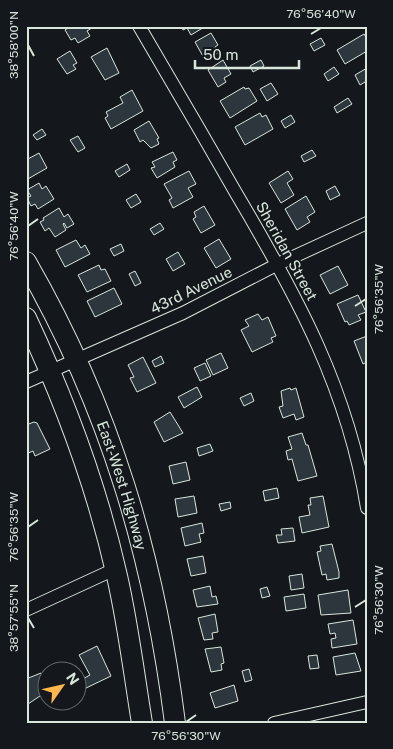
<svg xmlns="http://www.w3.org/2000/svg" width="393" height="749" font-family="'Public Sans',sans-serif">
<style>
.building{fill:#2c363c;stroke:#d8e6dc}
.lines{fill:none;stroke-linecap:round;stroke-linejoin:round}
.minor-casing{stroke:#d8e6dc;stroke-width:14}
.primary-casing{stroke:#d8e6dc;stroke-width:22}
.minor{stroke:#14181c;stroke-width:12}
.primary{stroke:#14181c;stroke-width:20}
.ticks{fill:none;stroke:#d8e6dc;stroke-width:2}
.labels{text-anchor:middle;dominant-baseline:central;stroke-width:4;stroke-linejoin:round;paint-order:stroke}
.street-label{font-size:15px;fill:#d8e6dc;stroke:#14181c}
.neatline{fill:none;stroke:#d8e6dc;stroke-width:2}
.ticks-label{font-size:12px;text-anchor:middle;fill:#d8e6dc}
</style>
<rect width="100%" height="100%" fill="#14181c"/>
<g class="building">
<path d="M 71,26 L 95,26 L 87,31 L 90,36 L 78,43 L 75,38 L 71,40 L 65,30 Z"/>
<path d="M 181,26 L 206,26 L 191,35 L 187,28 L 183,30 Z"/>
<path d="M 211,33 L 218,45 L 215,47 L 218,53 L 205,60 L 195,42 Z"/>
<path d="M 364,34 L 367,39 L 367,51 L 345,64 L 337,50 Z"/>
<path d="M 321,38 L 325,45 L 314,51 L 310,44 Z"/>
<path d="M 107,48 L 119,73 L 105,80 L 91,57 Z"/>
<path d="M 70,51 L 77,63 L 73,65 L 76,69 L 67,74 L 57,59 Z"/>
<path d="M 223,60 L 231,74 L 224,78 L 226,82 L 218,87 L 208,70 Z"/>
<path d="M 261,60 L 264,66 L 253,72 L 250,66 Z"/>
<path d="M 334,67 L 339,74 L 328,81 L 324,74 Z"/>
<path d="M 367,68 L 367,86 L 365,82 L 360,85 L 355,75 Z"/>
<path d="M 271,83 L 278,94 L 267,101 L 260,89 Z"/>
<path d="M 244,87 L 245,89 L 249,88 L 257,101 L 230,118 L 220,101 Z"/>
<path d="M 132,90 L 143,111 L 111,129 L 105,118 L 108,116 L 106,112 L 123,103 L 120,97 Z"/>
<path d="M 348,98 L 352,104 L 337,113 L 334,107 Z"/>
<path d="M 260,113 L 262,117 L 266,115 L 273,129 L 245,145 L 235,127 Z"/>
<path d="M 291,115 L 295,122 L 285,128 L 281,121 Z"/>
<path d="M 149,121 L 159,138 L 157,139 L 159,144 L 151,148 L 143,140 L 140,142 L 134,130 Z"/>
<path d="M 42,129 L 46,135 L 37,140 L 33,135 Z"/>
<path d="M 78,136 L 85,148 L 78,152 L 70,140 Z"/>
<path d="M 312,150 L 316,156 L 304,162 L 301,156 Z"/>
<path d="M 173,152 L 177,160 L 173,162 L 175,167 L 157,178 L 151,168 L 155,167 L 152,162 Z"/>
<path d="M 39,153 L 47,168 L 26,180 L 26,160 Z"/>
<path d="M 127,164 L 130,170 L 119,177 L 115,171 Z"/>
<path d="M 189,171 L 196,184 L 188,188 L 193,197 L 173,208 L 169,200 L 172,198 L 164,184 Z"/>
<path d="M 288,171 L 293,179 L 287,183 L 294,195 L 281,203 L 269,183 Z"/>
<path d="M 39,183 L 42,189 L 46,186 L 54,199 L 38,209 L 35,204 L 31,206 L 27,198 L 31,196 L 27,190 Z"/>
<path d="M 335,186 L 340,195 L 330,200 L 326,191 Z"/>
<path d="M 136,194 L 141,202 L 131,208 L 126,200 Z"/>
<path d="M 306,196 L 315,212 L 307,217 L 310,222 L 297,230 L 285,209 Z"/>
<path d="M 204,206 L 215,225 L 201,233 L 193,219 L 196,217 L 194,212 Z"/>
<path d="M 59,208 L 64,217 L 68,214 L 74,224 L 67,228 L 64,223 L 63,224 L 66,230 L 55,237 L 49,228 L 45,231 L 40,222 L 44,220 L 43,218 Z"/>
<path d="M 160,223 L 164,229 L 154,235 L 150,229 Z"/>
<path d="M 219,239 L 231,259 L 216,268 L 204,248 Z"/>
<path d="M 76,240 L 81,248 L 85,245 L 90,254 L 65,267 L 56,250 Z"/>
<path d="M 121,244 L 124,251 L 114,256 L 110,249 Z"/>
<path d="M 178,252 L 185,264 L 173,271 L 166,259 Z"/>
<path d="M 99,265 L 101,270 L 105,269 L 111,281 L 87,292 L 78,275 Z"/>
<path d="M 338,266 L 348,285 L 330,294 L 320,275 Z"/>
<path d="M 135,271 L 141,283 L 135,286 L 129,274 Z"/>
<path d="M 114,288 L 122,304 L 95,317 L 87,301 Z"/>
<path d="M 358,295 L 366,312 L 358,315 L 361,320 L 349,325 L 347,321 L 345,322 L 337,304 Z"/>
<path d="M 258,314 L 262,320 L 268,317 L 276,336 L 271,338 L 273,342 L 252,352 L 241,330 L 249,326 L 245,320 Z"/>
<path d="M 367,336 L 367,362 L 363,364 L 354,341 Z"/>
<path d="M 221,353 L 228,368 L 213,375 L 206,360 Z"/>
<path d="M 161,356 L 164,363 L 155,367 L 152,361 Z"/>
<path d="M 143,357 L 156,383 L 137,392 L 130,378 L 134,377 L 128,365 Z"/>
<path d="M 205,363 L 211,376 L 200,381 L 194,368 Z"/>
<path d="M 197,387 L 202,397 L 184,408 L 178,397 Z"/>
<path d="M 290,388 L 291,390 L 296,388 L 304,417 L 296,420 L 294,414 L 283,418 L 279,407 L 283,406 L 281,391 Z"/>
<path d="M 251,393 L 254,401 L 244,406 L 240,398 Z"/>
<path d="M 170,412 L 183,433 L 164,442 L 154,422 Z"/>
<path d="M 34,422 L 37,423 L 50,449 L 35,456 L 33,451 L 26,454 L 26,425 Z"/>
<path d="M 302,433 L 306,445 L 308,445 L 317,476 L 298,481 L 292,459 L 288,460 L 286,451 L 292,449 L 288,437 Z"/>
<path d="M 210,444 L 213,451 L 199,456 L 197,448 Z"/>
<path d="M 186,462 L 190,480 L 173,484 L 169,466 Z"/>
<path d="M 277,488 L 279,498 L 265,501 L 263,491 Z"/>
<path d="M 194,496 L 197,513 L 178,517 L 175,499 Z"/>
<path d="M 323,496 L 329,527 L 302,533 L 299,517 L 310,515 L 308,505 L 311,505 L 310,498 Z"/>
<path d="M 230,502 L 231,508 L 221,511 L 219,504 Z"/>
<path d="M 202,523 L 204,533 L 199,534 L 201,542 L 185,546 L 181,528 Z"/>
<path d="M 293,528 L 295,541 L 278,543 L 276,535 L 282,535 L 281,529 Z"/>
<path d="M 332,544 L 339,572 L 339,578 L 327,580 L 326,574 L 322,575 L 317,552 L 321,551 L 320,546 Z"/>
<path d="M 203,556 L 206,573 L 191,576 L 187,559 Z"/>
<path d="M 302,574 L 304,588 L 291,590 L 289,576 Z"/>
<path d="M 210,586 L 212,597 L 216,596 L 218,604 L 197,607 L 193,590 Z"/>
<path d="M 267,587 L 270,596 L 262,598 L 260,589 Z"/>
<path d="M 348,590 L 351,613 L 321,615 L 318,595 Z"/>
<path d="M 304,594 L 306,608 L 286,611 L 284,597 Z"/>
<path d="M 215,614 L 218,632 L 212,633 L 213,639 L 204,640 L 198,618 Z"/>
<path d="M 353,620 L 357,644 L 332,648 L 331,639 L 336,638 L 335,633 L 330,634 L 328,624 Z"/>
<path d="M 97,646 L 111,676 L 84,689 L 79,681 L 90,675 L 79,655 Z"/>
<path d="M 221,647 L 224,663 L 221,664 L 222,670 L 211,672 L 205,649 Z"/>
<path d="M 355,653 L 361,671 L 336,675 L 333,657 Z"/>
<path d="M 317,655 L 319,668 L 310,669 L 308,656 Z"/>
<path d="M 249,669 L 252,680 L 245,682 L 242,671 Z"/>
<path d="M 41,673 L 47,683 L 40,687 L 43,694 L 28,704 L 26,699 L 26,679 Z"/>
<path d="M 234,685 L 238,701 L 215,708 L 210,693 Z"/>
</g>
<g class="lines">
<g class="minor-casing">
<g id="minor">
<path d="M 139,26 C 172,82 204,137 236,193 C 297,296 348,389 367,508"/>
<path d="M 26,382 L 183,313 L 278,264 L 367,223"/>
<path d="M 26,610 L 115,569"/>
<path d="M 274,723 L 367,702"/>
</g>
</g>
<g class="primary-casing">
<g id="primary">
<path id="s1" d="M 26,262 C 110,408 154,556 175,723"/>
<path d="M 26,318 C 65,401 97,487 117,576 C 128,624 134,674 142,723"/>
</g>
</g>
<use href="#minor" class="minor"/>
<use href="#primary" class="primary"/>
</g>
<path class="ticks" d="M 311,34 L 321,28M 28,45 L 34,56M 28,226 L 38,219M 355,306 L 366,299M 28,527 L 38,520M 355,607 L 366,600M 28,618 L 34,628M 186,722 L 196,715"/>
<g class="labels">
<g class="street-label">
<text transform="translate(287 251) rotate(61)">Sheridan Street</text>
<text transform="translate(191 290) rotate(-26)">43rd Avenue</text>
<text stroke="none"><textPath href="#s1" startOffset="244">East-West Highway</textPath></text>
</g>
</g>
<rect width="393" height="749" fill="none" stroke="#14181c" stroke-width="55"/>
<g transform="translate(62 686) rotate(56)"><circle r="24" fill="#14181c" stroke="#626a69"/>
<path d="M0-4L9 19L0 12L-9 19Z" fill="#ffb74d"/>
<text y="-8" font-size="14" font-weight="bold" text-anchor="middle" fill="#d8e6dc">N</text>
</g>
<path d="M195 60v8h104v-8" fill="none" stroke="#d8e6dc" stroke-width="2.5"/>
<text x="203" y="60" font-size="15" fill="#d8e6dc" stroke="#14181c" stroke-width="4" paint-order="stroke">50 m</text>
<rect x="28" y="28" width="338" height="694" class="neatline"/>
<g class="ticks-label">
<text x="321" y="18">76°56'40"W</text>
<text transform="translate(14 45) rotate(-90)" y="4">38°58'00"N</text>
<text transform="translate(14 226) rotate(-90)" y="4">76°56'40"W</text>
<text transform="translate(379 299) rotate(-90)" y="4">76°56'35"W</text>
<text transform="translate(14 527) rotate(-90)" y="4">76°56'35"W</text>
<text transform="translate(379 600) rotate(-90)" y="4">76°56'30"W</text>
<text transform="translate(14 618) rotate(-90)" y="4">38°57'55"N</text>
<text x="186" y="740">76°56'30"W</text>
</g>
</svg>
